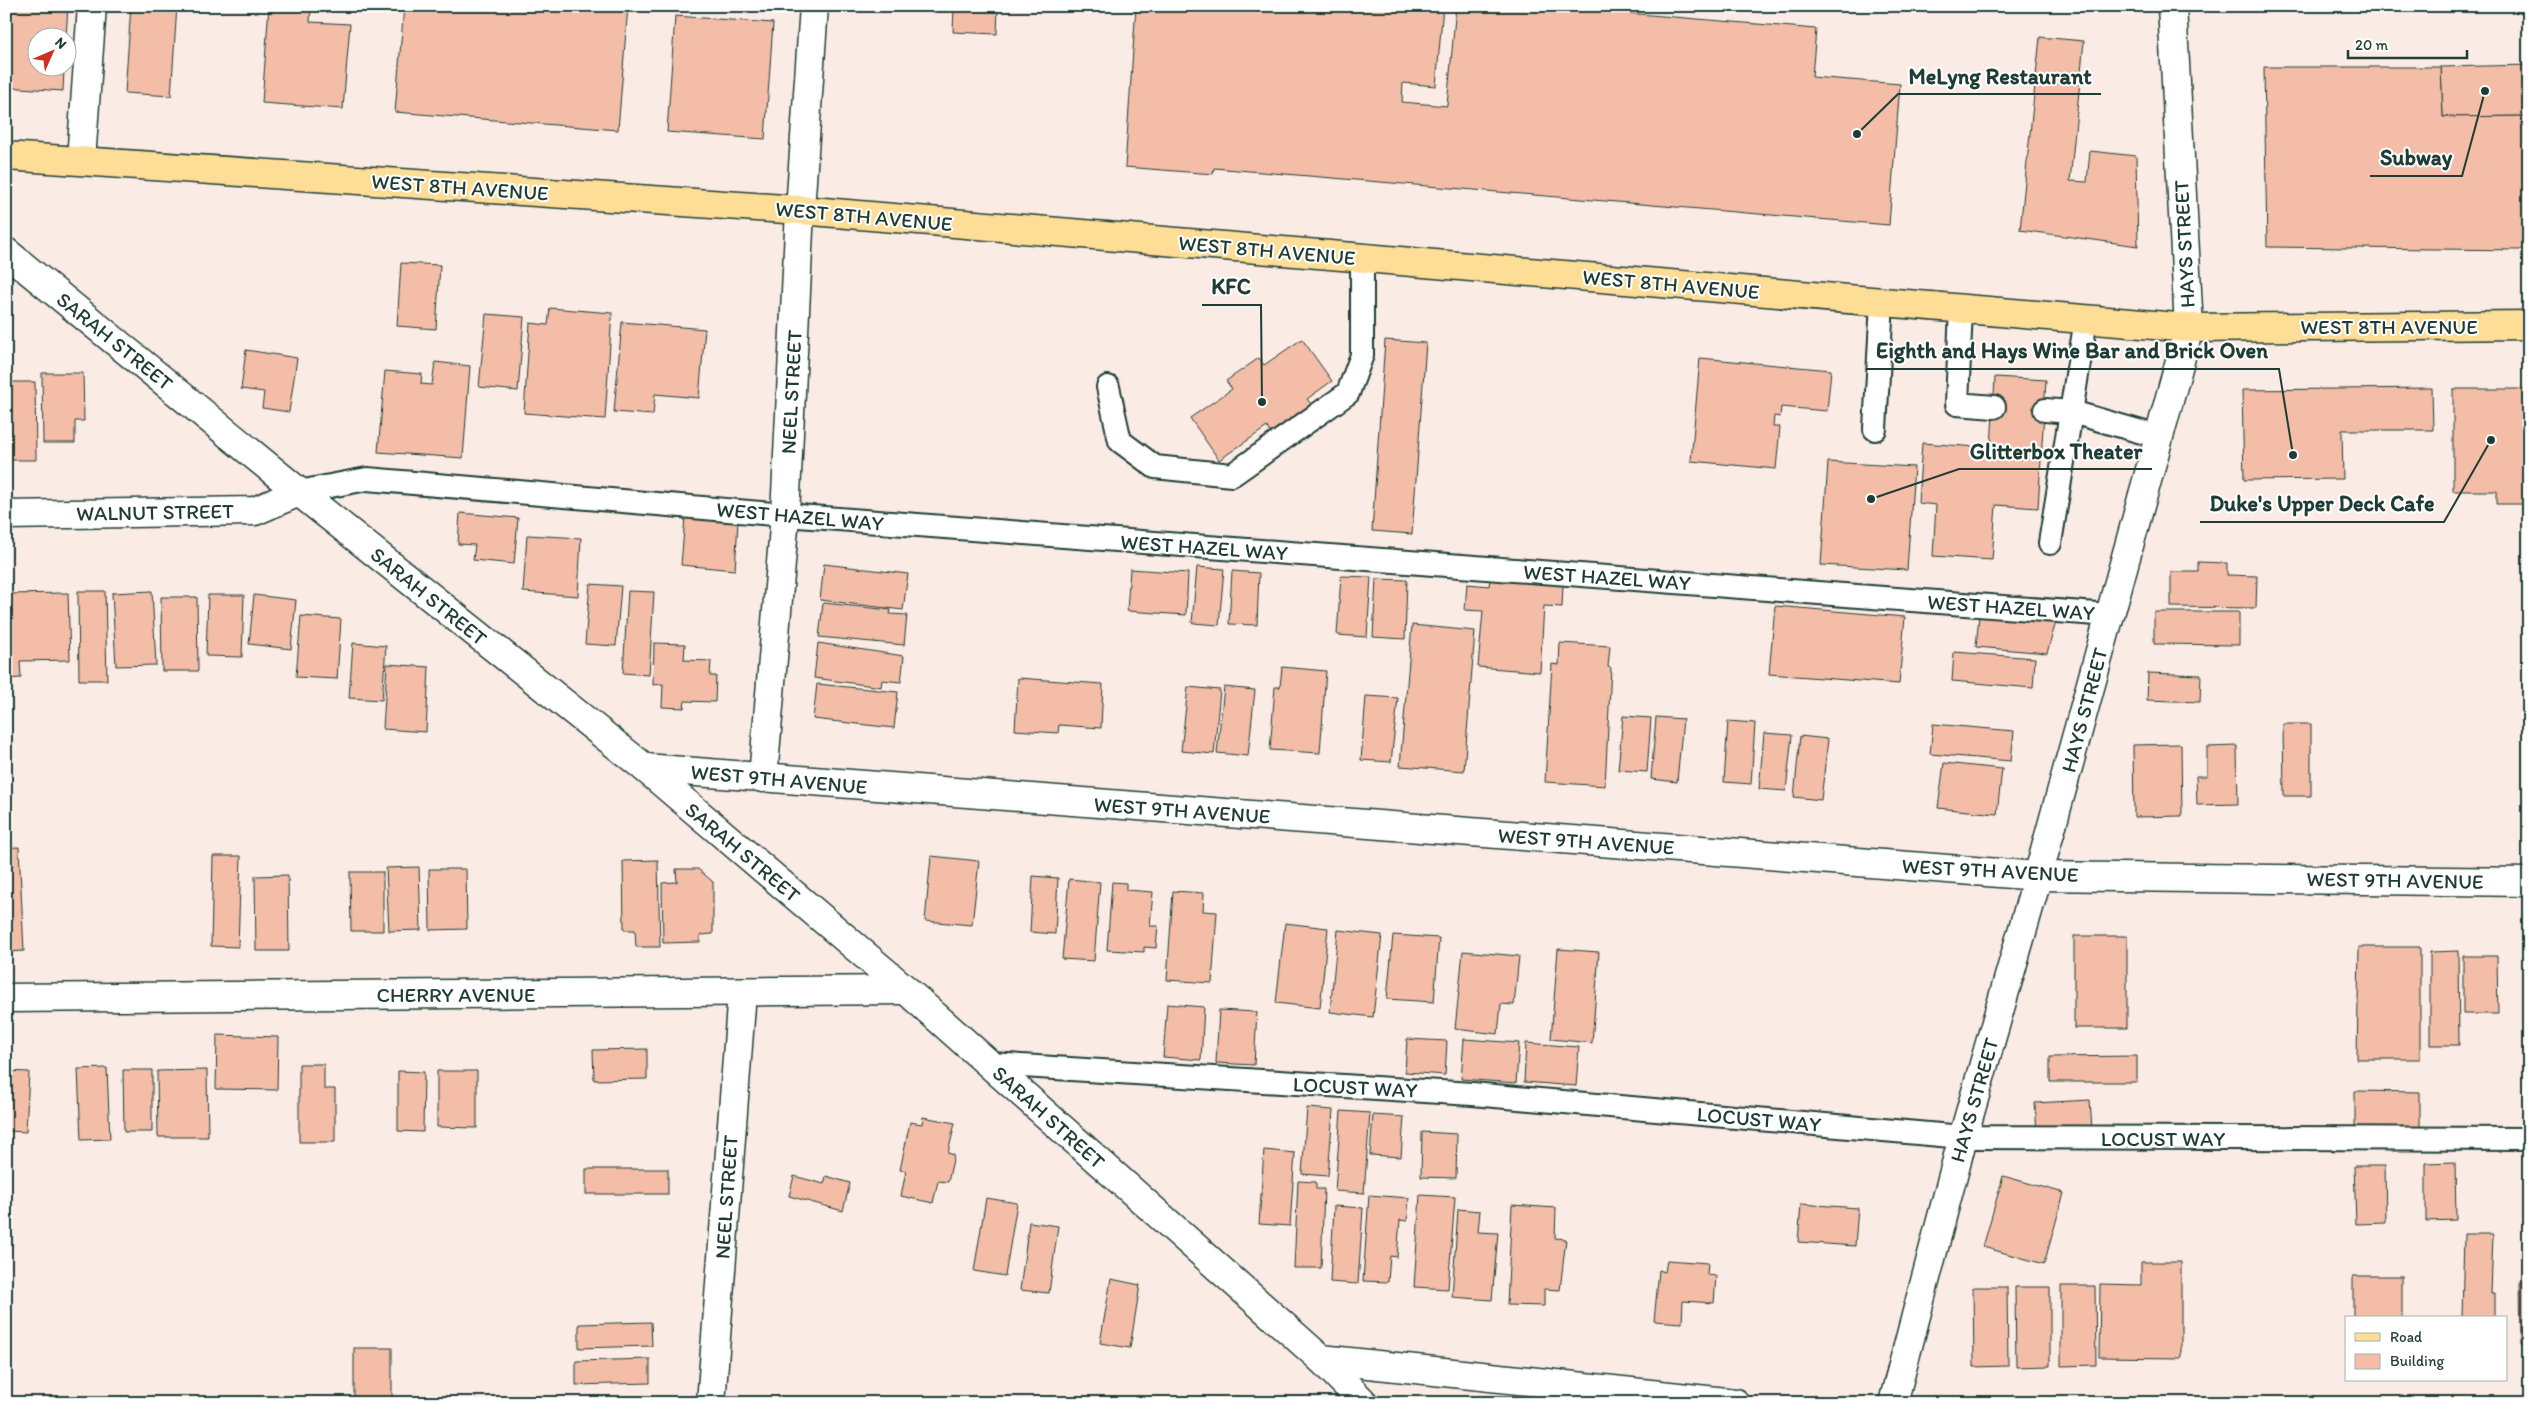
<svg xmlns="http://www.w3.org/2000/svg" width="2535" height="1409" font-family="Itim,sans-serif">
<style>
.building{fill:#f3bda7;stroke:#1f3d34}
.lines{fill:none;stroke-linecap:round;stroke-linejoin:round}
.service-casing{stroke:#1f3d34;stroke-width:26}
.minor-casing{stroke:#1f3d34;stroke-width:31}
.primary-casing{stroke:#1f3d34;stroke-width:31}
.service{stroke:#fff;stroke-width:22}
.minor{stroke:#fff;stroke-width:28}
.primary{stroke:#fedd96;stroke-width:28}
.labels{text-anchor:middle;dominant-baseline:central;stroke-width:4;stroke-linejoin:round;paint-order:stroke}
.street-label{font-size:21px;fill:#1f3d34;stroke:#fff}
.leader{fill:none;stroke:#1f3d34;stroke-width:2}
.callout-dot{fill:#1f3d34;stroke:#fff;stroke-width:2}
.callout-label{font-size:22px;text-anchor:middle;font-weight:bold;fill:#1f3d34;stroke:#fff;stroke-width:4;stroke-linejoin:round;paint-order:stroke}
</style>
<rect width="100%" height="100%" fill="#fbebe5"/>
<filter id="ink" filterUnits="userSpaceOnUse"><feTurbulence type="fractalNoise" baseFrequency=".02" numOctaves="2"/><feDisplacementMap in="SourceGraphic" scale="10" xChannelSelector="R" yChannelSelector="G"/><feConvolveMatrix kernelMatrix="1 2 1 2 8 2 1 2 1" color-interpolation-filters="sRGB"/></filter>
<g filter="url(#ink)">
<g class="building">
<path d="M 6,6 L 68,6 L 66,38 L 38,38 L 38,68 L 64,68 L 63,91 L 6,87 Z"/>
<path d="M 131,6 L 177,6 L 171,96 L 125,93 Z"/>
<path d="M 269,6 L 311,6 L 310,22 L 350,24 L 343,109 L 262,103 Z"/>
<path d="M 404,6 L 628,6 L 618,130 L 395,112 Z"/>
<path d="M 954,6 L 998,6 L 997,34 L 953,32 Z"/>
<path d="M 1136,6 L 1443,6 L 1436,86 L 1403,83 L 1402,102 L 1447,106 L 1456,6 L 1544,6 L 1816,29 L 1812,77 L 1900,84 L 1889,225 L 1214,168 L 1213,174 L 1125,167 Z"/>
<path d="M 675,16 L 773,23 L 765,139 L 667,132 Z"/>
<path d="M 2040,37 L 2084,41 L 2070,181 L 2087,182 L 2090,151 L 2136,156 L 2138,246 L 2020,230 Z"/>
<path d="M 2529,65 L 2529,116 L 2443,117 L 2441,67 Z"/>
<path d="M 2264,67 L 2441,67 L 2443,117 L 2529,116 L 2529,241 L 2520,250 L 2267,247 Z"/>
<path d="M 401,263 L 440,265 L 436,329 L 397,326 Z"/>
<path d="M 550,308 L 612,313 L 605,419 L 524,413 L 530,323 L 548,325 Z"/>
<path d="M 486,314 L 524,317 L 518,391 L 479,387 Z"/>
<path d="M 622,322 L 705,329 L 699,398 L 655,394 L 653,415 L 614,412 Z"/>
<path d="M 1302,339 L 1332,381 L 1307,399 L 1311,404 L 1270,433 L 1267,427 L 1219,460 L 1190,418 L 1232,389 L 1226,381 L 1259,358 L 1264,365 Z"/>
<path d="M 1385,340 L 1426,343 L 1412,534 L 1372,531 Z"/>
<path d="M 246,350 L 297,358 L 289,412 L 262,408 L 264,392 L 241,389 Z"/>
<path d="M 1700,358 L 1831,370 L 1827,411 L 1781,407 L 1780,417 L 1774,416 L 1773,427 L 1780,427 L 1776,469 L 1691,461 Z"/>
<path d="M 435,362 L 470,366 L 463,458 L 378,452 L 385,371 L 422,374 L 421,384 L 432,385 Z"/>
<path d="M 42,373 L 83,373 L 84,421 L 75,421 L 75,443 L 43,443 Z"/>
<path d="M 1995,377 L 2046,380 L 2038,508 L 1996,505 L 1992,560 L 1933,556 L 1936,505 L 1918,503 L 1922,443 L 1991,448 Z"/>
<path d="M 6,382 L 35,382 L 36,460 L 6,460 Z"/>
<path d="M 2432,388 L 2433,430 L 2342,430 L 2343,479 L 2244,480 L 2242,390 Z"/>
<path d="M 2453,389 L 2529,389 L 2529,504 L 2497,504 L 2497,491 L 2453,491 Z"/>
<path d="M 1828,462 L 1914,467 L 1907,570 L 1821,565 Z"/>
<path d="M 460,513 L 518,518 L 514,564 L 473,560 L 475,545 L 458,544 Z"/>
<path d="M 685,517 L 738,522 L 735,570 L 681,565 Z"/>
<path d="M 527,535 L 581,538 L 578,596 L 523,592 Z"/>
<path d="M 2198,562 L 2227,563 L 2227,575 L 2257,576 L 2256,608 L 2171,607 L 2171,572 L 2198,572 Z"/>
<path d="M 824,564 L 908,574 L 903,610 L 820,600 Z"/>
<path d="M 1197,567 L 1224,569 L 1219,625 L 1192,623 Z"/>
<path d="M 1130,569 L 1188,573 L 1186,615 L 1127,611 Z"/>
<path d="M 1232,571 L 1259,573 L 1257,625 L 1229,624 Z"/>
<path d="M 1341,576 L 1371,577 L 1367,637 L 1337,635 Z"/>
<path d="M 1376,579 L 1407,580 L 1405,639 L 1373,637 Z"/>
<path d="M 1490,579 L 1563,585 L 1562,607 L 1544,606 L 1540,672 L 1478,667 L 1483,611 L 1465,610 L 1467,584 L 1489,586 Z"/>
<path d="M 590,584 L 621,586 L 616,646 L 585,644 Z"/>
<path d="M 78,591 L 105,591 L 107,680 L 79,680 Z"/>
<path d="M 152,591 L 156,665 L 116,666 L 112,593 Z"/>
<path d="M 628,591 L 654,592 L 649,675 L 623,673 Z"/>
<path d="M 68,593 L 70,660 L 20,661 L 21,678 L 6,679 L 6,594 Z"/>
<path d="M 208,595 L 244,595 L 242,657 L 206,656 Z"/>
<path d="M 254,595 L 296,600 L 291,649 L 249,644 Z"/>
<path d="M 161,597 L 197,597 L 198,671 L 162,671 Z"/>
<path d="M 823,603 L 891,610 L 890,614 L 907,615 L 904,645 L 819,637 Z"/>
<path d="M 1775,606 L 1905,617 L 1899,684 L 1769,674 Z"/>
<path d="M 2154,612 L 2239,612 L 2239,645 L 2154,644 Z"/>
<path d="M 301,616 L 341,619 L 337,679 L 296,677 Z"/>
<path d="M 1979,616 L 2056,622 L 2047,653 L 1976,647 Z"/>
<path d="M 1412,625 L 1475,631 L 1464,771 L 1400,766 Z"/>
<path d="M 353,643 L 386,646 L 382,700 L 349,698 Z"/>
<path d="M 654,643 L 685,644 L 684,660 L 711,661 L 710,676 L 716,676 L 715,702 L 685,701 L 684,708 L 662,707 L 663,684 L 653,685 Z"/>
<path d="M 818,643 L 904,656 L 901,682 L 882,680 L 881,687 L 814,678 Z"/>
<path d="M 1560,643 L 1610,646 L 1608,667 L 1611,668 L 1605,786 L 1545,782 L 1552,664 L 1559,665 Z"/>
<path d="M 1954,652 L 2035,658 L 2033,688 L 1952,681 Z"/>
<path d="M 387,664 L 429,667 L 426,732 L 383,729 Z"/>
<path d="M 1282,667 L 1326,671 L 1320,753 L 1270,750 L 1275,687 L 1280,687 Z"/>
<path d="M 2148,673 L 2201,675 L 2200,702 L 2147,700 Z"/>
<path d="M 1018,678 L 1103,684 L 1101,728 L 1059,725 L 1058,733 L 1015,730 Z"/>
<path d="M 817,684 L 898,692 L 894,728 L 813,719 Z"/>
<path d="M 1188,687 L 1220,690 L 1214,754 L 1181,751 Z"/>
<path d="M 1224,687 L 1255,690 L 1248,756 L 1217,753 Z"/>
<path d="M 1366,696 L 1398,698 L 1391,762 L 1361,760 Z"/>
<path d="M 1623,716 L 1651,718 L 1647,772 L 1618,770 Z"/>
<path d="M 1656,717 L 1683,719 L 1677,782 L 1651,779 Z"/>
<path d="M 1728,721 L 1755,723 L 1751,784 L 1724,782 Z"/>
<path d="M 1933,724 L 2014,731 L 2011,761 L 1930,754 Z"/>
<path d="M 2283,724 L 2311,724 L 2311,796 L 2284,796 Z"/>
<path d="M 1764,733 L 1792,735 L 1786,791 L 1759,789 Z"/>
<path d="M 1800,736 L 1828,739 L 1821,800 L 1794,797 Z"/>
<path d="M 2181,744 L 2182,816 L 2134,817 L 2133,745 Z"/>
<path d="M 2237,746 L 2238,804 L 2197,805 L 2196,776 L 2207,776 L 2207,747 Z"/>
<path d="M 1944,763 L 2002,769 L 1997,814 L 1938,808 Z"/>
<path d="M 19,847 L 24,951 L 6,952 L 6,848 Z"/>
<path d="M 213,856 L 241,856 L 238,947 L 211,946 Z"/>
<path d="M 931,856 L 979,861 L 972,925 L 925,921 Z"/>
<path d="M 658,860 L 660,947 L 636,947 L 635,930 L 624,930 L 623,861 Z"/>
<path d="M 419,867 L 421,930 L 389,931 L 386,868 Z"/>
<path d="M 429,869 L 466,869 L 467,929 L 430,930 Z"/>
<path d="M 676,869 L 698,869 L 713,882 L 713,934 L 700,935 L 700,942 L 663,943 L 662,883 L 677,882 Z"/>
<path d="M 350,872 L 383,872 L 383,931 L 351,931 Z"/>
<path d="M 288,875 L 289,951 L 256,951 L 255,876 Z"/>
<path d="M 1033,876 L 1058,878 L 1055,934 L 1030,932 Z"/>
<path d="M 1069,879 L 1100,882 L 1094,961 L 1062,959 Z"/>
<path d="M 1112,882 L 1126,883 L 1126,890 L 1153,892 L 1150,926 L 1158,926 L 1156,948 L 1144,947 L 1144,952 L 1107,950 Z"/>
<path d="M 1173,891 L 1204,893 L 1203,911 L 1217,912 L 1212,983 L 1167,980 Z"/>
<path d="M 1285,923 L 1328,928 L 1320,1008 L 1276,1003 Z"/>
<path d="M 1338,930 L 1382,935 L 1373,1017 L 1330,1012 Z"/>
<path d="M 1393,935 L 1439,938 L 1434,1002 L 1387,999 Z"/>
<rect x="2074" y="936" width="53" height="92"/>
<path d="M 2359,947 L 2420,947 L 2420,1059 L 2357,1059 Z"/>
<path d="M 1558,949 L 1599,952 L 1592,1043 L 1551,1039 Z"/>
<path d="M 1463,951 L 1519,956 L 1514,1005 L 1501,1004 L 1498,1034 L 1455,1029 Z"/>
<path d="M 2458,951 L 2459,1045 L 2430,1045 L 2430,952 Z"/>
<path d="M 2463,956 L 2497,956 L 2498,1014 L 2463,1014 Z"/>
<path d="M 1167,1004 L 1204,1007 L 1201,1060 L 1163,1057 Z"/>
<path d="M 1219,1010 L 1257,1012 L 1254,1065 L 1216,1063 Z"/>
<path d="M 217,1035 L 278,1037 L 277,1090 L 216,1089 Z"/>
<path d="M 1407,1039 L 1447,1041 L 1445,1075 L 1405,1072 Z"/>
<path d="M 1464,1039 L 1519,1043 L 1516,1083 L 1461,1079 Z"/>
<path d="M 1526,1043 L 1579,1047 L 1576,1086 L 1524,1082 Z"/>
<path d="M 647,1049 L 647,1079 L 594,1080 L 593,1050 Z"/>
<path d="M 2137,1056 L 2137,1082 L 2050,1082 L 2050,1057 Z"/>
<path d="M 299,1064 L 324,1064 L 324,1089 L 335,1089 L 335,1142 L 299,1142 Z"/>
<path d="M 107,1068 L 110,1139 L 81,1140 L 78,1069 Z"/>
<path d="M 123,1070 L 152,1070 L 152,1132 L 124,1132 Z"/>
<path d="M 207,1070 L 208,1137 L 158,1137 L 157,1071 Z"/>
<path d="M 6,1071 L 29,1072 L 26,1132 L 6,1131 Z"/>
<path d="M 398,1071 L 424,1072 L 423,1132 L 398,1131 Z"/>
<path d="M 437,1071 L 477,1071 L 477,1128 L 437,1127 Z"/>
<path d="M 2355,1091 L 2420,1092 L 2420,1131 L 2355,1130 Z"/>
<path d="M 2090,1100 L 2092,1130 L 2037,1133 L 2035,1103 Z"/>
<path d="M 1307,1108 L 1333,1110 L 1328,1176 L 1302,1174 Z"/>
<path d="M 1341,1111 L 1370,1113 L 1364,1193 L 1335,1191 Z"/>
<path d="M 1373,1115 L 1404,1117 L 1401,1157 L 1370,1155 Z"/>
<path d="M 923,1117 L 955,1123 L 948,1153 L 954,1155 L 948,1182 L 938,1181 L 933,1203 L 901,1196 L 906,1171 L 900,1170 L 910,1122 L 922,1124 Z"/>
<path d="M 1422,1132 L 1457,1134 L 1456,1178 L 1421,1177 Z"/>
<path d="M 1264,1150 L 1295,1153 L 1290,1226 L 1259,1224 Z"/>
<path d="M 2455,1162 L 2456,1220 L 2426,1221 L 2426,1163 Z"/>
<path d="M 2354,1166 L 2385,1166 L 2386,1223 L 2356,1224 Z"/>
<rect x="586" y="1169" width="82" height="25"/>
<path d="M 794,1176 L 824,1184 L 826,1176 L 850,1183 L 843,1211 L 789,1196 Z"/>
<path d="M 2003,1176 L 2064,1193 L 2044,1264 L 1983,1247 Z"/>
<path d="M 1298,1181 L 1316,1182 L 1316,1189 L 1324,1189 L 1321,1268 L 1294,1268 Z"/>
<path d="M 1369,1195 L 1409,1198 L 1407,1221 L 1400,1220 L 1397,1257 L 1390,1256 L 1388,1282 L 1363,1281 Z"/>
<path d="M 1420,1195 L 1455,1197 L 1448,1289 L 1414,1287 Z"/>
<path d="M 986,1198 L 1017,1203 L 1005,1276 L 974,1271 Z"/>
<path d="M 1801,1204 L 1858,1208 L 1855,1246 L 1798,1242 Z"/>
<path d="M 1512,1205 L 1556,1208 L 1555,1238 L 1566,1239 L 1560,1290 L 1544,1289 L 1544,1306 L 1507,1305 Z"/>
<path d="M 1334,1206 L 1363,1208 L 1358,1284 L 1330,1282 Z"/>
<path d="M 1458,1209 L 1480,1211 L 1478,1232 L 1498,1233 L 1492,1300 L 1452,1297 Z"/>
<path d="M 1029,1222 L 1058,1226 L 1049,1293 L 1020,1290 Z"/>
<path d="M 2464,1234 L 2493,1234 L 2491,1294 L 2495,1294 L 2495,1318 L 2462,1318 Z"/>
<path d="M 1667,1260 L 1708,1263 L 1707,1275 L 1716,1276 L 1714,1303 L 1683,1301 L 1682,1323 L 1654,1321 L 1659,1270 L 1665,1272 Z"/>
<path d="M 2141,1262 L 2181,1262 L 2181,1358 L 2099,1357 L 2100,1284 L 2141,1285 Z"/>
<rect x="2353" y="1276" width="49" height="42"/>
<path d="M 1111,1279 L 1140,1285 L 1130,1348 L 1100,1343 Z"/>
<path d="M 2520,1281 L 2529,1281 L 2529,1344 L 2521,1344 Z"/>
<path d="M 2061,1286 L 2095,1286 L 2096,1365 L 2061,1366 Z"/>
<path d="M 1973,1287 L 2007,1287 L 2008,1366 L 1974,1367 Z"/>
<path d="M 2015,1287 L 2050,1287 L 2050,1366 L 2016,1367 Z"/>
<path d="M 651,1322 L 652,1346 L 579,1348 L 579,1324 Z"/>
<rect x="354" y="1348" width="38" height="55"/>
<path d="M 650,1359 L 650,1383 L 576,1385 L 576,1361 Z"/>
<path d="M 1227,1400 L 1244,1403 L 1227,1403 Z"/>
<path d="M 574,1402 L 645,1402 L 645,1403 Z"/>
</g>
<g class="lines">
<g class="service-casing">
<g id="service">
<path d="M 1961,308 L 1957,404 L 1994,407"/>
<path d="M 1108,387 L 1120,441 L 1155,467 L 1232,475 L 1348,393 L 1362,355 L 1362,258"/>
<path d="M 2045,410 L 2072,412 L 2159,437"/>
<path d="M 1875,429 L 1882,302"/>
<path d="M 299,492 L 367,479 L 785,515 L 2110,615"/>
<path d="M 2050,543 L 2086,319"/>
<path d="M 991,1064 L 1472,1094 L 1963,1137 L 2529,1139"/>
</g>
</g>
<g class="minor-casing">
<g id="minor">
<path d="M 81,160 L 92,6"/>
<path d="M 6,252 L 299,492 L 645,768 L 906,990 L 1321,1359 L 1364,1403"/>
<path d="M 6,515 L 255,511 L 299,492"/>
<path d="M 645,768 L 2038,876 L 2529,882"/>
<path d="M 763,778 L 785,515 L 800,210 L 814,6"/>
<path d="M 6,998 L 906,990"/>
<path d="M 1321,1359 L 1735,1403"/>
<path d="M 711,1403 L 742,992"/>
<path d="M 1893,1403 L 1963,1137 L 2038,876 L 2189,328 L 2172,6"/>
</g>
</g>
<g class="primary-casing">
<path id="primary" d="M 6,156 L 800,210 L 2189,328 L 2529,325"/>
</g>
<use href="#service" class="service"/>
<use href="#minor" class="minor"/>
<use href="#primary" class="primary"/>
</g>
</g>
<g class="labels">
<g class="street-label">
<text transform="translate(460 187) rotate(4)">WEST 8TH AVENUE</text>
<text transform="translate(864 216) rotate(5)">WEST 8TH AVENUE</text>
<text transform="translate(2184 244) rotate(-93)">HAYS STREET</text>
<text transform="translate(1267 250) rotate(5)">WEST 8TH AVENUE</text>
<text transform="translate(1671 284) rotate(5)">WEST 8TH AVENUE</text>
<text x="2389" y="326">WEST 8TH AVENUE</text>
<text transform="translate(115 341) rotate(39)">SARAH STREET</text>
<text transform="translate(791 392) rotate(-87)">NEEL STREET</text>
<text transform="translate(155 512) rotate(-1)">WALNUT STREET</text>
<text transform="translate(800 516) rotate(5)">WEST HAZEL WAY</text>
<text transform="translate(1204 547) rotate(4)">WEST HAZEL WAY</text>
<text transform="translate(1607 577) rotate(4)">WEST HAZEL WAY</text>
<text transform="translate(429 596) rotate(39)">SARAH STREET</text>
<text transform="translate(2011 607) rotate(4)">WEST HAZEL WAY</text>
<text transform="translate(2084 710) rotate(-75)">HAYS STREET</text>
<text transform="translate(779 779) rotate(5)">WEST 9TH AVENUE</text>
<text transform="translate(1182 810) rotate(4)">WEST 9TH AVENUE</text>
<text transform="translate(1586 841) rotate(4)">WEST 9TH AVENUE</text>
<text transform="translate(743 852) rotate(40)">SARAH STREET</text>
<text transform="translate(1990 870) rotate(3)">WEST 9TH AVENUE</text>
<text transform="translate(2395 880) rotate(1)">WEST 9TH AVENUE</text>
<text x="456" y="994">CHERRY AVENUE</text>
<text transform="translate(1355 1087) rotate(3)">LOCUST WAY</text>
<text transform="translate(1974 1100) rotate(-74)">HAYS STREET</text>
<text transform="translate(1049 1117) rotate(42)">SARAH STREET</text>
<text transform="translate(1759 1119) rotate(5)">LOCUST WAY</text>
<text x="2163" y="1138">LOCUST WAY</text>
<text transform="translate(726 1197) rotate(-86)">NEEL STREET</text>
</g>
</g>
<path class="leader" d="M1857 134L1898 94H2101M2485 91L2462 176H2370M1262 402L1261 305H1202M2293 455L2279 369H1866M1871 499L1959 469H2152M2491 440L2444 522H2200"/>
<g class="callout-dot">
<circle cx="1857" cy="134" r="5"/>
<circle cx="2485" cy="91" r="5"/>
<circle cx="1262" cy="402" r="5"/>
<circle cx="2293" cy="455" r="5"/>
<circle cx="1871" cy="499" r="5"/>
<circle cx="2491" cy="440" r="5"/>
</g>
<g class="callout-label">
<text x="2000" y="84">MeLyng Restaurant</text>
<text x="2416" y="165">Subway</text>
<text x="1231" y="294">KFC</text>
<text x="2072" y="358">Eighth and Hays Wine Bar and Brick Oven</text>
<text x="2056" y="459">Glitterbox Theater</text>
<text x="2322" y="511">Duke's Upper Deck Cafe</text>
</g>
<rect width="2535" height="1409" fill="none" stroke="#fff" stroke-width="25"/>
<rect x="12" y="12" width="2510" height="1384" fill="none" stroke="#1f3d34" stroke-width="2" filter="url(#ink)"/>
<rect x="2345" y="1316" width="162" height="65" fill="#ffffff" stroke="#a5b1ae"/>
<rect x="2355" y="1333" width="25" height="8" fill="#fedd96" stroke="#a5b1ae"/>
<text x="2390" y="1342" font-size="15" fill="#1f3d34">Road</text>
<rect x="2355" y="1354" width="25" height="15" fill="#f3bda7" stroke="#a5b1ae"/>
<text x="2390" y="1366" font-size="15" fill="#1f3d34">Building</text>
<g transform="translate(52 52) rotate(45)"><circle r="24" fill="#ffffff" stroke="#a5b1ae"/>
<path d="M0-4L9 19L0 12L-9 19Z" fill="#c8321e"/>
<text y="-8" font-size="14" font-weight="bold" text-anchor="middle" fill="#1f3d34">N</text>
</g>
<path d="M2348 50v8h119v-8" fill="none" stroke="#1f3d34" stroke-width="2.5"/>
<text x="2355" y="50" font-size="15" fill="#1f3d34" stroke="#ffffff" stroke-width="4" paint-order="stroke">20 m</text>
</svg>
